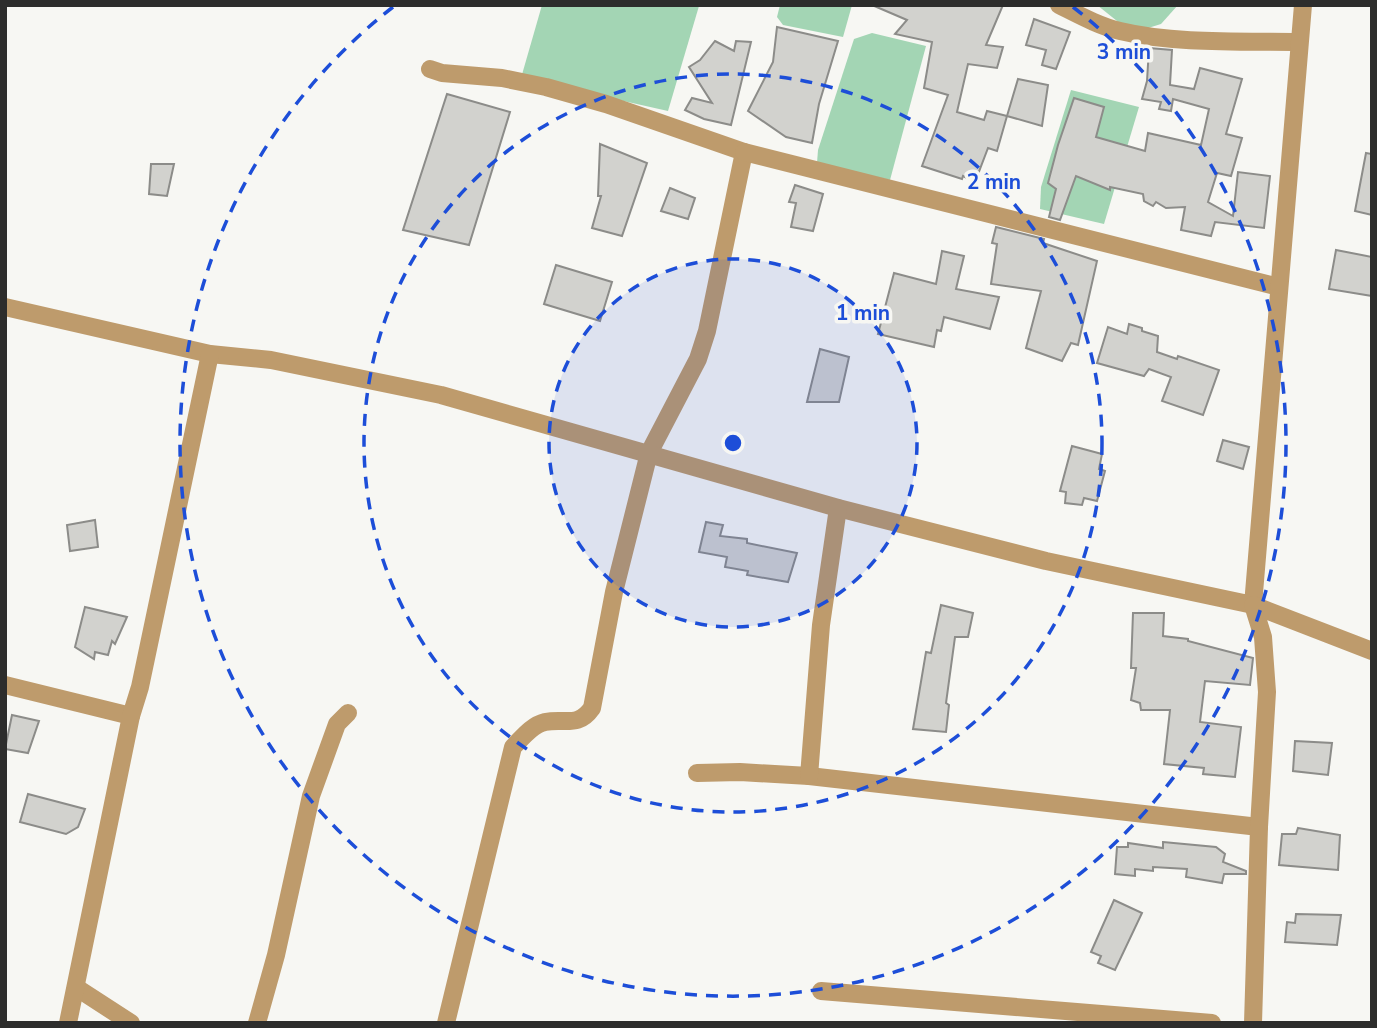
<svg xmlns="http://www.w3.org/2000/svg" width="1377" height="1028" font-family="'Nunito Sans',sans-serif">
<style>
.green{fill:#a3d5b4}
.building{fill:#d2d2ce;stroke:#8c8c89;stroke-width:2}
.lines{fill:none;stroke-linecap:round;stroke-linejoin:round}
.street{stroke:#be9b6c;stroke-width:18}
.ring{fill:none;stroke:#1d4ed8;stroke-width:3.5;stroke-dasharray:12 9}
.centre{fill:#1d4ed8;stroke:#f7f7f3;stroke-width:3.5}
.ring-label{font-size:21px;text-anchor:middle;font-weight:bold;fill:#1d4ed8;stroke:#f7f7f3;stroke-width:7;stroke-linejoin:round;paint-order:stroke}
</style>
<rect width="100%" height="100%" fill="#f7f7f3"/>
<g class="green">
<path d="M 542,5 L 699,6 L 668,111 L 521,78 Z"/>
<path d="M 780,5 L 852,5 L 843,37 L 783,25 L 777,17 Z"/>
<path d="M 1097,5 L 1178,5 L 1161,24 L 1132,33 Z"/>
<path d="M 872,33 L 926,46 L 890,180 L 817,163 L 818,150 L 854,39 Z"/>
<path d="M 1071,90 L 1139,107 L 1104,224 L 1040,209 L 1041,187 Z"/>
</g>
<g class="building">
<path d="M 872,5 L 1003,5 L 986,45 L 1003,47 L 997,68 L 968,64 L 957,112 L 984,120 L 987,111 L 1007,116 L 997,151 L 988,148 L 975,182 L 963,176 L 962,179 L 922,166 L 948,95 L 924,88 L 932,42 L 895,34 L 907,20 Z"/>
<path d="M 1034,19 L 1070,32 L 1056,69 L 1042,65 L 1046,50 L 1026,45 Z"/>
<path d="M 777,27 L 838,41 L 819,104 L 812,143 L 786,137 L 748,111 L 773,62 Z"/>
<path d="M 715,41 L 734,51 L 736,41 L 751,42 L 731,125 L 704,119 L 685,110 L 692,98 L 712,103 L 689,67 L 700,60 Z"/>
<path d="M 1149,48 L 1172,50 L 1170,85 L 1194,89 L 1200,68 L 1242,79 L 1226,134 L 1242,138 L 1231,176 L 1217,173 L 1208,202 L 1233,216 L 1238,172 L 1270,176 L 1264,228 L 1215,222 L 1211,236 L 1181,230 L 1185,207 L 1166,208 L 1156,202 L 1153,206 L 1144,201 L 1143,194 L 1110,187 L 1110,190 L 1076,176 L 1060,220 L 1049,217 L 1056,189 L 1048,183 L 1058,145 L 1074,98 L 1104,107 L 1096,137 L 1145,151 L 1148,133 L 1201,145 L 1209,109 L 1173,99 L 1171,111 L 1159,109 L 1161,102 L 1142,99 L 1147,81 Z"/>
<path d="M 1018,79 L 1048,85 L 1042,126 L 1007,116 Z"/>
<path d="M 447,94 L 510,112 L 469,245 L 403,230 Z"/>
<path d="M 600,144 L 647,163 L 622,236 L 592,228 L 601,196 L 598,196 Z"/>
<path d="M 1366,153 L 1372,154 L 1372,215 L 1355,211 Z"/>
<path d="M 151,164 L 174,164 L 167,196 L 149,194 Z"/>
<path d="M 795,185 L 823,194 L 813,231 L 791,227 L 796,203 L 789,202 Z"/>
<path d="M 670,188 L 695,198 L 688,219 L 661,211 Z"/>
<path d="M 996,227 L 1044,239 L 1043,243 L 1097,261 L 1078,345 L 1071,343 L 1062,361 L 1026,348 L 1041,291 L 991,284 L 997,244 L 992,243 Z"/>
<path d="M 1336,250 L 1372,257 L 1372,296 L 1329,289 Z"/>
<path d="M 942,251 L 964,256 L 956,289 L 999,297 L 990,329 L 944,317 L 941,331 L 937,330 L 934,347 L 878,334 L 894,273 L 936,284 Z"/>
<path d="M 556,265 L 612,282 L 600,321 L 544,304 Z"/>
<path d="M 1129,324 L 1142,328 L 1142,331 L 1158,336 L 1157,352 L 1177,359 L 1178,356 L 1219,370 L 1203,415 L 1162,401 L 1171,377 L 1149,369 L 1144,376 L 1097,363 L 1108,327 L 1127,334 Z"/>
<path d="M 820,349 L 849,357 L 839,402 L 807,402 Z"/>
<path d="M 1223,440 L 1249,447 L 1243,469 L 1217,461 Z"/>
<path d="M 1072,446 L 1102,454 L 1099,469 L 1105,471 L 1097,501 L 1084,498 L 1082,505 L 1065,503 L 1066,492 L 1060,491 Z"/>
<path d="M 95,520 L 98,547 L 70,551 L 67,525 Z"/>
<path d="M 706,522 L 723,525 L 720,536 L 747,539 L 747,543 L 797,553 L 788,582 L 747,575 L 748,571 L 725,567 L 727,557 L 699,552 Z"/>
<path d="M 941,605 L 973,613 L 968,637 L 955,637 L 946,703 L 949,705 L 946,732 L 913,729 L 926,652 L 931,653 Z"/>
<path d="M 85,607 L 127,617 L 115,644 L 112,641 L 108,655 L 95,652 L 94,659 L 75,647 Z"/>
<path d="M 1133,613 L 1164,613 L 1163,636 L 1188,639 L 1188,641 L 1253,658 L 1250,685 L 1205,681 L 1200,722 L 1241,727 L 1235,777 L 1203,774 L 1204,768 L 1164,764 L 1170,710 L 1141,710 L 1140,703 L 1131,700 L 1136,668 L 1131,668 Z"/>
<path d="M 12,715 L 39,721 L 28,753 L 5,749 Z"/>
<path d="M 1295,741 L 1332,743 L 1328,775 L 1293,771 Z"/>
<path d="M 28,794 L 85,809 L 78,827 L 66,834 L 20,822 Z"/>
<path d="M 1298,828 L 1340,835 L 1338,870 L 1279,865 L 1282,834 L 1296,834 Z"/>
<path d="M 1163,842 L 1216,847 L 1225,854 L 1223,862 L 1246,871 L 1246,874 L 1224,874 L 1222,883 L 1186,877 L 1187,869 L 1153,867 L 1153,871 L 1135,869 L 1135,876 L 1115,874 L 1117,847 L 1128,847 L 1128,843 L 1163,848 Z"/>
<path d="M 1114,900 L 1142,913 L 1115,970 L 1098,963 L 1101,956 L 1091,952 Z"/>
<path d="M 1296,914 L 1341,915 L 1337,945 L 1285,942 L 1287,922 L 1295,923 Z"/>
</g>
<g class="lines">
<g class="street">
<path d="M 1059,5 C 1079,15 1099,26 1120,31 C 1174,44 1243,41 1299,42"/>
<path d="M 430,69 L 442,73 L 502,78 L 546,87 L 606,104 L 744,152 L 707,331 L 698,359 L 649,453 L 614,592 L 592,708 C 578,728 565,718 545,722 C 532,725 522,738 513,747 L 446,1023"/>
<path d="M 744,152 L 1279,287"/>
<path d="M 5,307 L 210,354 L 271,360 L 441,395 L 838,508 L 1046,561 L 1253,605 L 1303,5"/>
<path d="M 5,685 L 131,716"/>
<path d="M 697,773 L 740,772 L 809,776 L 1259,827"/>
<path d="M 809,776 L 821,625 L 838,508"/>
<path d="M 77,988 L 131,1023"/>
<path d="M 821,991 L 1212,1023"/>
<path d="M 68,1023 L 131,716 L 140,687 L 210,354"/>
<path d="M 257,1023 L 276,955 L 311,796 L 337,724 L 348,713"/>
<path d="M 1253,1023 L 1259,827 L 1267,692 L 1263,637 L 1253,605 L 1372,651"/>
</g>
</g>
<circle cx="733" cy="443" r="184" fill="#1d4ed8" fill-opacity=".12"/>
<g class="ring">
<circle cx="733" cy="443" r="184"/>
<circle cx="733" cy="443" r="369"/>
<path d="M1073 7A553 553 0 1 1 393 7"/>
</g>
<circle cx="733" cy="443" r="10" class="centre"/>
<g class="ring-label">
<text x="1124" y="59">3 min</text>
<text x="994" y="189">2 min</text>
<text x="863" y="320">1 min</text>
</g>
<rect width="1377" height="1028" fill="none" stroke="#2d2d2c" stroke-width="14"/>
</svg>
